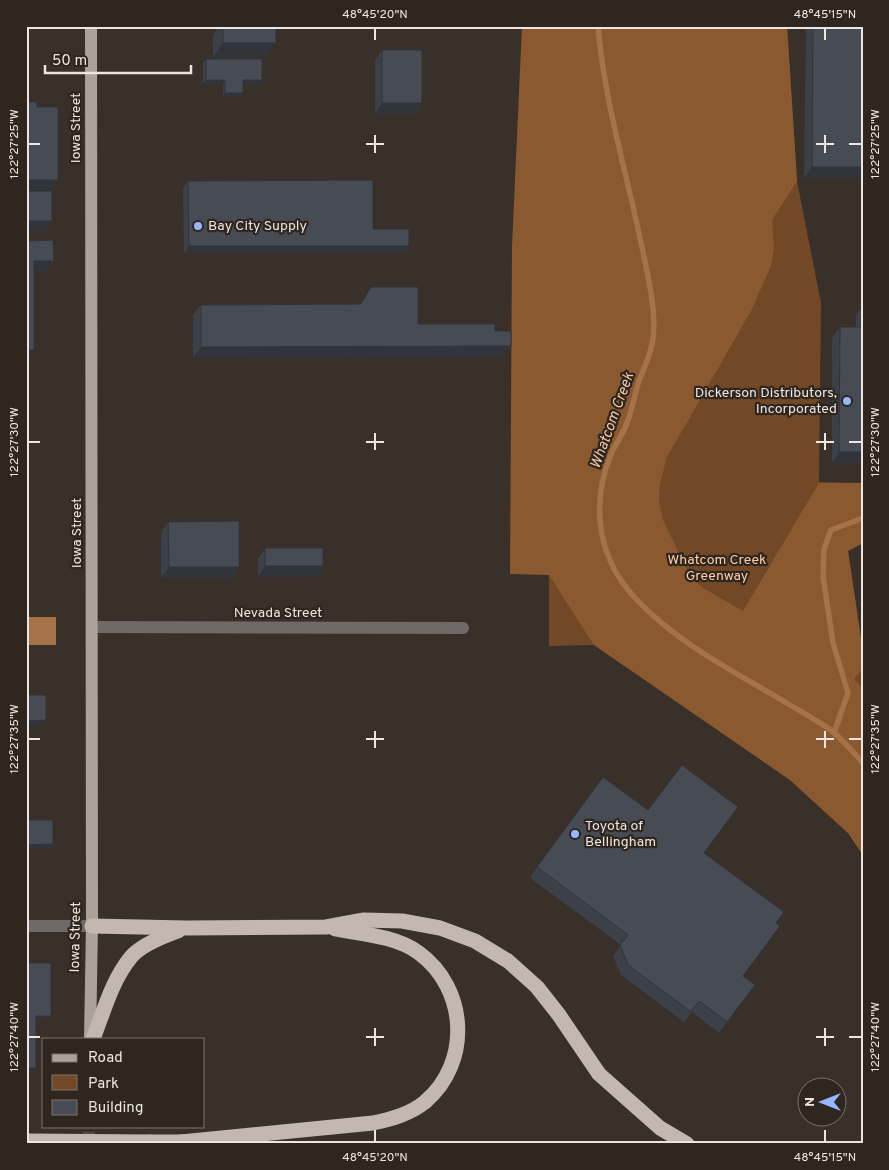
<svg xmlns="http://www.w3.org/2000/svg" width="889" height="1170" font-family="Overpass,sans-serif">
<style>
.green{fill:#724826}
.forest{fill:#8b592f}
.water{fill:#a67248}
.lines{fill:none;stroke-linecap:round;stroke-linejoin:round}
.stream{stroke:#a67248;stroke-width:5.5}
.major-tunnel{stroke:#534b45;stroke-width:12;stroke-dasharray:12 6;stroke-linecap:butt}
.minor{stroke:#6f6a67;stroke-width:12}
.major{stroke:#aba29b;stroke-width:12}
.highway{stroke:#c3b8b0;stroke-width:15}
.highway-bridge{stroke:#c3b8b0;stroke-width:15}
.wall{fill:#3c4048}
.shaded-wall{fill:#31343b}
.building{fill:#464b54;stroke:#31343b}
.ticks{fill:none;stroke:#ece6e2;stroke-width:2}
.poi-dot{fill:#96b6fd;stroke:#2e261f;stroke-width:2}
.labels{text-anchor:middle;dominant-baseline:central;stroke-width:4.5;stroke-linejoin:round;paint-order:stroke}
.street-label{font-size:14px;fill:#ece6e2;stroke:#2e261f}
.poi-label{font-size:14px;fill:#ece6e2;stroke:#2e261f;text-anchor:start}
.park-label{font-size:14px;fill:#fcceab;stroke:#2e261f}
.water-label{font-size:15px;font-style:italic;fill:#f5c7a4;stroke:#2e261f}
.neatline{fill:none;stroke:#ece6e2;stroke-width:2}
.ticks-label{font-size:12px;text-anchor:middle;fill:#ece6e2}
</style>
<rect width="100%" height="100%" fill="#383029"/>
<path class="green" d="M 787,26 L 797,181 L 821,303 L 819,482 L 863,483 L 863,543 L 848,551 L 863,652 L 863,855 L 848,833 L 790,780 L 594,645 L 549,646 L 549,575 Z"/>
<path class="forest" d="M 522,26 L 787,26 L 797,181 L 772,220 L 774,248 L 771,266 L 751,311 L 667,457 L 660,483 L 659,501 L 663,520 L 689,574 L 703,588 L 743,611 L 819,483 L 863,483 L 863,543 L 848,551 L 863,652 L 863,668 L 854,679 L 863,688 L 863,855 L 848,833 L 790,780 L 594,645 L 549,575 L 510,574 L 512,246 Z"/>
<rect class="water" x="26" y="617" width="30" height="28"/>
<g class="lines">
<g class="stream">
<path d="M 598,26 C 604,99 625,167 640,238 C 646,266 657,311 653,339 C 651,355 643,369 638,384 C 634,397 632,410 627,423 C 623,434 616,443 611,454 C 592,501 596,551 629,591 C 667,636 725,667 775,696 C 794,708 814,718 832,731 C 843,740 853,752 863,763"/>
<path d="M 834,733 L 848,693 L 833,643 L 823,576 L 824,549 L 831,530 L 863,518"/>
</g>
<path class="major-tunnel" d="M 89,1144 L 89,1126"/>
<g class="minor">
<path d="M 92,627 L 463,628"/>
<path d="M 26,926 L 92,926"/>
</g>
<path class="major" d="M 90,1039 L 92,926 L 91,26"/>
<g class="highway">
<path d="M 92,926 L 187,928 L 326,927 L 364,920 L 402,921 L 440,928 L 475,941 L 508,961 L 537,987 L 559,1015 L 599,1074 L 660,1128 L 687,1144"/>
<path d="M 93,1039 C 104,1011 112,980 131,957 C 141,945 164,936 178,931"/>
<path d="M 150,1142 L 191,1142"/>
<path d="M 181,1142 L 373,1123 C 392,1119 410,1114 425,1102 C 472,1062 467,988 419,953 C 396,936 362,934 335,929"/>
</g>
<path class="highway-bridge" d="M 29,1141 L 150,1142"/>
</g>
<g class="wall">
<path d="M 219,26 L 276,26 L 266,56 L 213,57 L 213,35 Z"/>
<path d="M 806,26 L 863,26 L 863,178 L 804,178 Z"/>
<path d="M 382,50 L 422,103 L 414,114 L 375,114 L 375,60 Z"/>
<path d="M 206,59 L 259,84 L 243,84 L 240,96 L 223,96 L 223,84 L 203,84 L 203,63 Z"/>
<path d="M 188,181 L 373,229 L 404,253 L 184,253 L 183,188 Z"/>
<path d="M 371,287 L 418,324 L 495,331 L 511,346 L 504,357 L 193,358 L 193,315 L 201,305 L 360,304 Z"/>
<path d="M 863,306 L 863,463 L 832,463 L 832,338 L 840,327 L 856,327 L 856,315 Z"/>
<path d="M 168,522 L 232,578 L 161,578 L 161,532 Z"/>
<path d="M 265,548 L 316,577 L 258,577 L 258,559 Z"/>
<path d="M 705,853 L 776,923 L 743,976 L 747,995 L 719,1033 L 692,1012 L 684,1022 L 621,975 L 613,956 L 621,945 L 530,878 L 537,867 Z"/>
</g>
<g class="shaded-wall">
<path d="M 223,43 L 276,43 L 266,56 L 213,57 Z"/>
<path d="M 206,80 L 225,80 L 223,84 L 203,84 Z"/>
<path d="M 243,80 L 262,80 L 259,84 L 240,84 Z"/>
<path d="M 225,93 L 243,93 L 240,96 L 223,96 Z"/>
<path d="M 382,103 L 422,103 L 414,114 L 375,114 Z"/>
<path d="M 812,167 L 863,167 L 863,178 L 804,178 Z"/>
<path d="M 26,180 L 58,180 L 50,190 L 26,190 Z"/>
<path d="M 26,221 L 52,221 L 45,231 L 26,231 Z"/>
<path d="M 189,246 L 409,246 L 404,253 L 184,253 Z"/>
<path d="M 34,261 L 54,261 L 46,271 L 27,271 Z"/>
<path d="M 511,346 L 504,357 L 193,358 L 201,347 Z"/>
<path d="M 26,350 L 34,350 L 26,361 Z"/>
<path d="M 839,452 L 863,452 L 863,463 L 832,463 Z"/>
<path d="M 265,566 L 323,566 L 316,577 L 258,577 Z"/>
<path d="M 169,567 L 239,567 L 232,578 L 161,578 Z"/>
<path d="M 46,720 L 43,724 L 26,724 L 26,721 Z"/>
<path d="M 53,844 L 51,848 L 26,848 L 26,845 Z"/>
<path d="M 36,1016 L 51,1016 L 49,1019 L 34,1019 Z"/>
<path d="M 26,1068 L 36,1068 L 34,1072 L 26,1072 Z"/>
</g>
<g class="building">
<rect x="223" y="26" width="53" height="17"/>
<path d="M 813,26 L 863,26 L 863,167 L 812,167 Z"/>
<rect x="382" y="50" width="40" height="53"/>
<path d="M 206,59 L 262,59 L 262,80 L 243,80 L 243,93 L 225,93 L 225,80 L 206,80 Z"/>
<path d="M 26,102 L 37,102 L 37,107 L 58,107 L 58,180 L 26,180 Z"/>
<path d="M 373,180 L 373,229 L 409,229 L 409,246 L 189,246 L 188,181 Z"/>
<rect x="26" y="191" width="26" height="30"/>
<path d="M 53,240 L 54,261 L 34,261 L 34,350 L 26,350 L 26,241 Z"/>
<path d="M 371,287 L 418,287 L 418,324 L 495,324 L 495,331 L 511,331 L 511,346 L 201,347 L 201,305 L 361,304 Z"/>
<path d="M 840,327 L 863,327 L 863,452 L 839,452 Z"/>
<path d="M 239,521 L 239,567 L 169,567 L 168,522 Z"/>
<rect x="265" y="548" width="58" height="18"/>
<path d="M 26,695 L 46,695 L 46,720 L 26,721 Z"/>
<path d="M 682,765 L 738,807 L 704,853 L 784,912 L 776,923 L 780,926 L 743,976 L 755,985 L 727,1022 L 699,1001 L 691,1012 L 628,965 L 620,945 L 628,935 L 537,867 L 603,777 L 648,810 Z"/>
<path d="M 26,820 L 53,820 L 53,844 L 26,845 Z"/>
<path d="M 26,963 L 51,963 L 51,1016 L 36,1016 L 36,1068 L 26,1068 Z"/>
</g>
<path class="ticks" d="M 375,28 L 375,40M 825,28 L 825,40M 375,135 L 375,153M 825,135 L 825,153M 28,144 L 40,144M 366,144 L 384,144M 816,144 L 834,144M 849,144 L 862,144M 375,433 L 375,450M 825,433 L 825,450M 28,442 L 40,442M 366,442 L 384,442M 816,442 L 834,442M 849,442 L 862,442M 375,731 L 375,748M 825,731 L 825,748M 28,739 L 40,739M 366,739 L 384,739M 816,739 L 834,739M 849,739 L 862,739M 375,1028 L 375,1046M 825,1028 L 825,1046M 28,1037 L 40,1037M 366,1037 L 384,1037M 816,1037 L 834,1037M 849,1037 L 862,1037M 375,1130 L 375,1142M 825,1130 L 825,1142"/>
<g class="poi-dot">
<circle cx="198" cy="226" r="5"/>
<circle cx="847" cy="401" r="5"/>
<circle cx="575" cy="834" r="5"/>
</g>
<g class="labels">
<g class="street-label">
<text transform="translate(76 128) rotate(-90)">Iowa Street</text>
<text transform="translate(77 533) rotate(-90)">Iowa Street</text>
<text x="278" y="613">Nevada Street</text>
<text transform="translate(76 937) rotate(-89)">Iowa Street</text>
</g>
<g class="poi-label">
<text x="208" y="226">Bay City Supply</text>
<text x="837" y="393" text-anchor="end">Dickerson Distributors,<tspan x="837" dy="16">Incorporated</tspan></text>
<text x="585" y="826">Toyota of<tspan x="585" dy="16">Bellingham</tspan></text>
</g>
<g class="park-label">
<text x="717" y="560">Whatcom Creek<tspan x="717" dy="16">Greenway</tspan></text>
</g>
<g class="water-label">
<text transform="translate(613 421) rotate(-70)">Whatcom Creek</text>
</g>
</g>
<rect width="889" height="1170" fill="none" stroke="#2e261f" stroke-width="55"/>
<rect x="42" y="1038" width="162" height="90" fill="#2e261f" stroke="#7a736d"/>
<rect x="52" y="1054" width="25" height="8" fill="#aba29b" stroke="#7a736d"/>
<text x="88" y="1062" font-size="15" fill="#ece6e2">Road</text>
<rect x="52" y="1075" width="25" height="15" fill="#724826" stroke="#7a736d"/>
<text x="88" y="1088" font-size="15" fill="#ece6e2">Park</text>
<rect x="52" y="1100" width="25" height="15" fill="#464b54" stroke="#7a736d"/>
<text x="88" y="1112" font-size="15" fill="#ece6e2">Building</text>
<g transform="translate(822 1102) rotate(270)"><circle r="24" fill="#2e261f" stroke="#7a736d"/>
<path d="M0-4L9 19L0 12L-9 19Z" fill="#96b6fd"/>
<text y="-8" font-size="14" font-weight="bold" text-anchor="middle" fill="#ece6e2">N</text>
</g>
<path d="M45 65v8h146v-8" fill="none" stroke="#ece6e2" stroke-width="2.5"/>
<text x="52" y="65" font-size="15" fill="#ece6e2" stroke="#2e261f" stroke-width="4" paint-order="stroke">50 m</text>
<rect x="28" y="28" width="834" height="1114" class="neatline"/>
<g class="ticks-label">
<text x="375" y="18">48°45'20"N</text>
<text x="825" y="18">48°45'15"N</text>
<text transform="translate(875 144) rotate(-90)" y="4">122°27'25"W</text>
<text transform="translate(14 144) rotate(-90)" y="4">122°27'25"W</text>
<text transform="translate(875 442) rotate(-90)" y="4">122°27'30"W</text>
<text transform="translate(14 442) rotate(-90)" y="4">122°27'30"W</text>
<text transform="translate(875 739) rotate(-90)" y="4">122°27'35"W</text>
<text transform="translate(14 739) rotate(-90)" y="4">122°27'35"W</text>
<text transform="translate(875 1037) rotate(-90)" y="4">122°27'40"W</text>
<text transform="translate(14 1037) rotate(-90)" y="4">122°27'40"W</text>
<text x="375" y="1161">48°45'20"N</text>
<text x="825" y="1161">48°45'15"N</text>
</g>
</svg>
